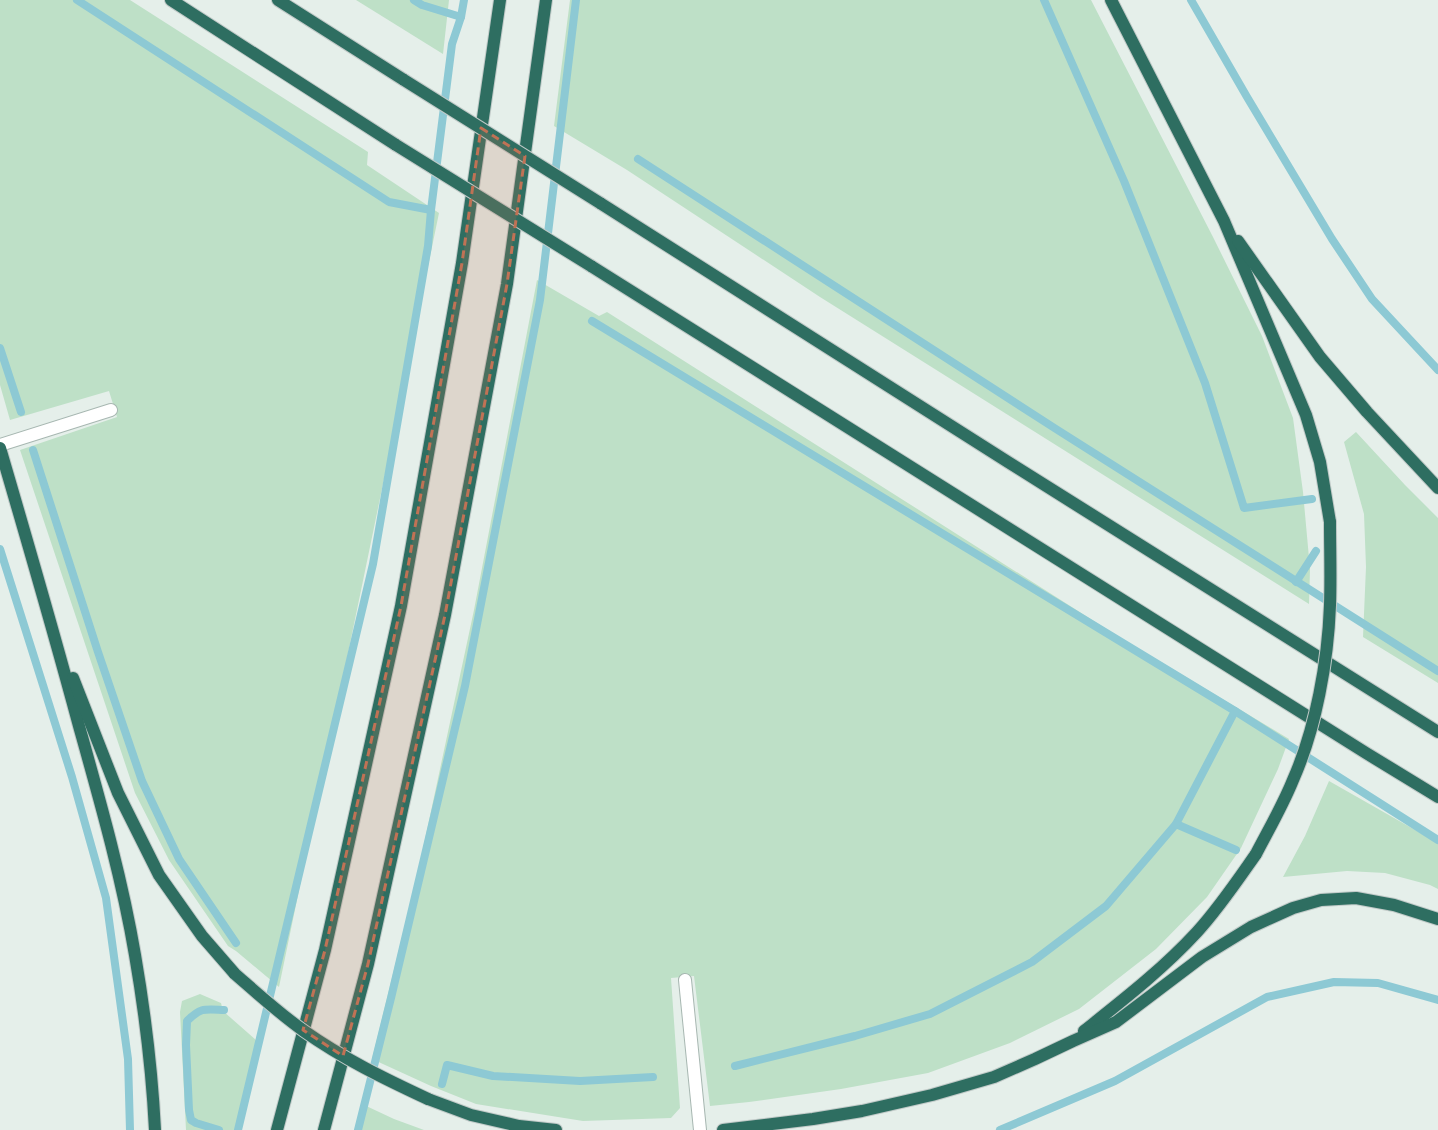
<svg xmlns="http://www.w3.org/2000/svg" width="1438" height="1130" font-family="'Nunito Sans',sans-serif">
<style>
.green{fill:#bee0c7}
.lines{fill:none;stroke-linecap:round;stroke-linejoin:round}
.stream{stroke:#8dc9d4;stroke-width:8}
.minor-casing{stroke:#a7b7b1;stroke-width:14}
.highway-casing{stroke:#c1cac8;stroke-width:14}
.minor{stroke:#fff;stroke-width:12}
.highway{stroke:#2e6e61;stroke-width:12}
.highway-bridge-casing{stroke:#c1cac8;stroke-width:14;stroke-linecap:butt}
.highway-bridge{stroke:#2e6e61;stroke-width:12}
.marked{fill:#c07255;fill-opacity:0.2;stroke:#c07255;stroke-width:3;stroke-dasharray:8 5;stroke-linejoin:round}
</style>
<rect width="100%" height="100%" fill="#e5efea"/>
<g class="green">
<path d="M 0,0 L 130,0 L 368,152 L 367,165 L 439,213 L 279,987 L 236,951 L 228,946 L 169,860 L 135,793 L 20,450 L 117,417 L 109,391 L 10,420 L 0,385 Z"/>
<path d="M 356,0 L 449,0 L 443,54 Z"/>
<path d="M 570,0 L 1091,0 L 1213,237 L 1262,336 L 1293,418 L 1303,492 L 1310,569 L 1309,604 L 820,297 L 627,170 L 554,126 Z"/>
<path d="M 537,280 L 599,316 L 607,312 L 1119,637 L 1289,739 L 1278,769 L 1241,848 L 1207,897 L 1156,949 L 1079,1009 L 1010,1043 L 928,1073 L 841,1089 L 749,1102 L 710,1106 L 694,976 L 671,978 L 680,1108 L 671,1118 L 583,1121 L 476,1104 L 431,1086 L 372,1059 L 418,872 L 474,610 Z"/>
<path d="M 1356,432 L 1405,485 L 1438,518 L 1438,683 L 1363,637 L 1366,567 L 1364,514 L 1344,442 Z"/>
<path d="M 1329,781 L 1438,843 L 1438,889 L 1430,885 L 1385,873 L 1347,871 L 1283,877 L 1305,836 Z"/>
<path d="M 200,994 L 221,1003 L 223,1011 L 257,1041 L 235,1130 L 186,1130 L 180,1012 L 182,1001 Z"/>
<path d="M 362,1104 L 394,1119 L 424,1130 L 355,1130 Z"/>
</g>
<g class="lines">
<g class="stream">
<path d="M 77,0 L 389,202 L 431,210"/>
<path d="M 414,0 L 422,5 L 461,17"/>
<path d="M 1044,0 L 1124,181 L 1205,383 L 1244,508 L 1312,499"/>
<path d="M 1191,0 L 1247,97 L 1332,239 L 1372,299 L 1438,370"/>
<path d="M 638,159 L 1056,429 L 1438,671"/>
<path d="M 592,321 L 1235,711 L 1438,840"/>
<path d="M 0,348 L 21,412"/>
<path d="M 33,450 L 98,652 L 142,781 L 179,859 L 236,943"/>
<path d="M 0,549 L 72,777 L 106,898 L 128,1059 L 130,1130"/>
<path d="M 1296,582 L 1316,551"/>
<path d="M 1235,711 L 1176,824 L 1236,850"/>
<path d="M 735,1066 L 855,1036 L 930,1014 L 1032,962 L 1106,906 L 1176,824"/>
<path d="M 442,1084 L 447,1065 L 493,1076 L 580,1081 L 653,1077"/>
<path d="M 219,1130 L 196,1123 L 191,1120 L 189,1110 L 186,1045 L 187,1021 C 201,1007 205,1009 224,1010"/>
<path d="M 238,1130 L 373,564 L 428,246 L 431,210 L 452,44 L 461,17 L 464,0"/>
<path d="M 358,1130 L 391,998 L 465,686 L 540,300 L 576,0"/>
<path d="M 1000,1130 L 1115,1081 L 1267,997 L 1334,982 L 1378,983 L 1438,1000"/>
</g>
<g class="minor-casing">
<g id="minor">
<path d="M 0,445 L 111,410"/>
<path d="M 685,980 L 700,1130"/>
</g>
</g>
<g class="highway-casing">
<g id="highway">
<path d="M 171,0 L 396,145"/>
<path d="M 278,0 L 404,80"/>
<path d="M 1111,0 L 1224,221 L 1276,344 L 1306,415 L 1320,462 L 1330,522"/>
<path d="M 600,203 L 1008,462 L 1438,732"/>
<path d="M 1238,241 L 1320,357 L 1367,412 L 1438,488"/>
<path d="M 591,266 L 1366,753 L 1438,797"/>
<path d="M 0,448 C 27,540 54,633 79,726 C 100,801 122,878 135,955 C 145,1013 152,1071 155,1130"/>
<path d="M 73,678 L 118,793 L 159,875 L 202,936 L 235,974"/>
<path d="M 1084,1031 C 1123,1000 1163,969 1197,932 C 1219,908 1237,881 1256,854"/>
<path d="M 428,1099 L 471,1115 L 519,1126 L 556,1130"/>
<path d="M 277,1130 L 325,950 L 401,606 L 462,263 L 500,0"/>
<path d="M 324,1130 L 368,964 L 445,615 L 507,284 L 546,0"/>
<path d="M 723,1130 L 813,1119 L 862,1111 L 932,1095 L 994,1077 L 1035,1059 L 1073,1041 L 1116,1022 L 1202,957 L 1251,927 L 1293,908 L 1321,900 L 1356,898 L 1394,905 L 1438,919"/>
</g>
</g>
<use href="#minor" class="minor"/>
<use href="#highway" class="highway"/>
<g class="highway-bridge-casing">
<g id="highway-bridge">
<path d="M 404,80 L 600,203"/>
<path d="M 396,145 L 591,266"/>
<path d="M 1256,854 C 1269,829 1283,805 1293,780 C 1316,728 1328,661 1330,605 C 1331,577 1330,550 1330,522"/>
<path d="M 235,974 C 258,994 280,1014 304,1031 C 342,1058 385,1079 428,1099"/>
</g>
</g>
<use href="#highway-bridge" class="highway-bridge"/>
</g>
<path class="marked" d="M 481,128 L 525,156 L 507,284 L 445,615 L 368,964 L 343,1056 L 303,1030 L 325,950 L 401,606 L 462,263 Z"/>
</svg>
